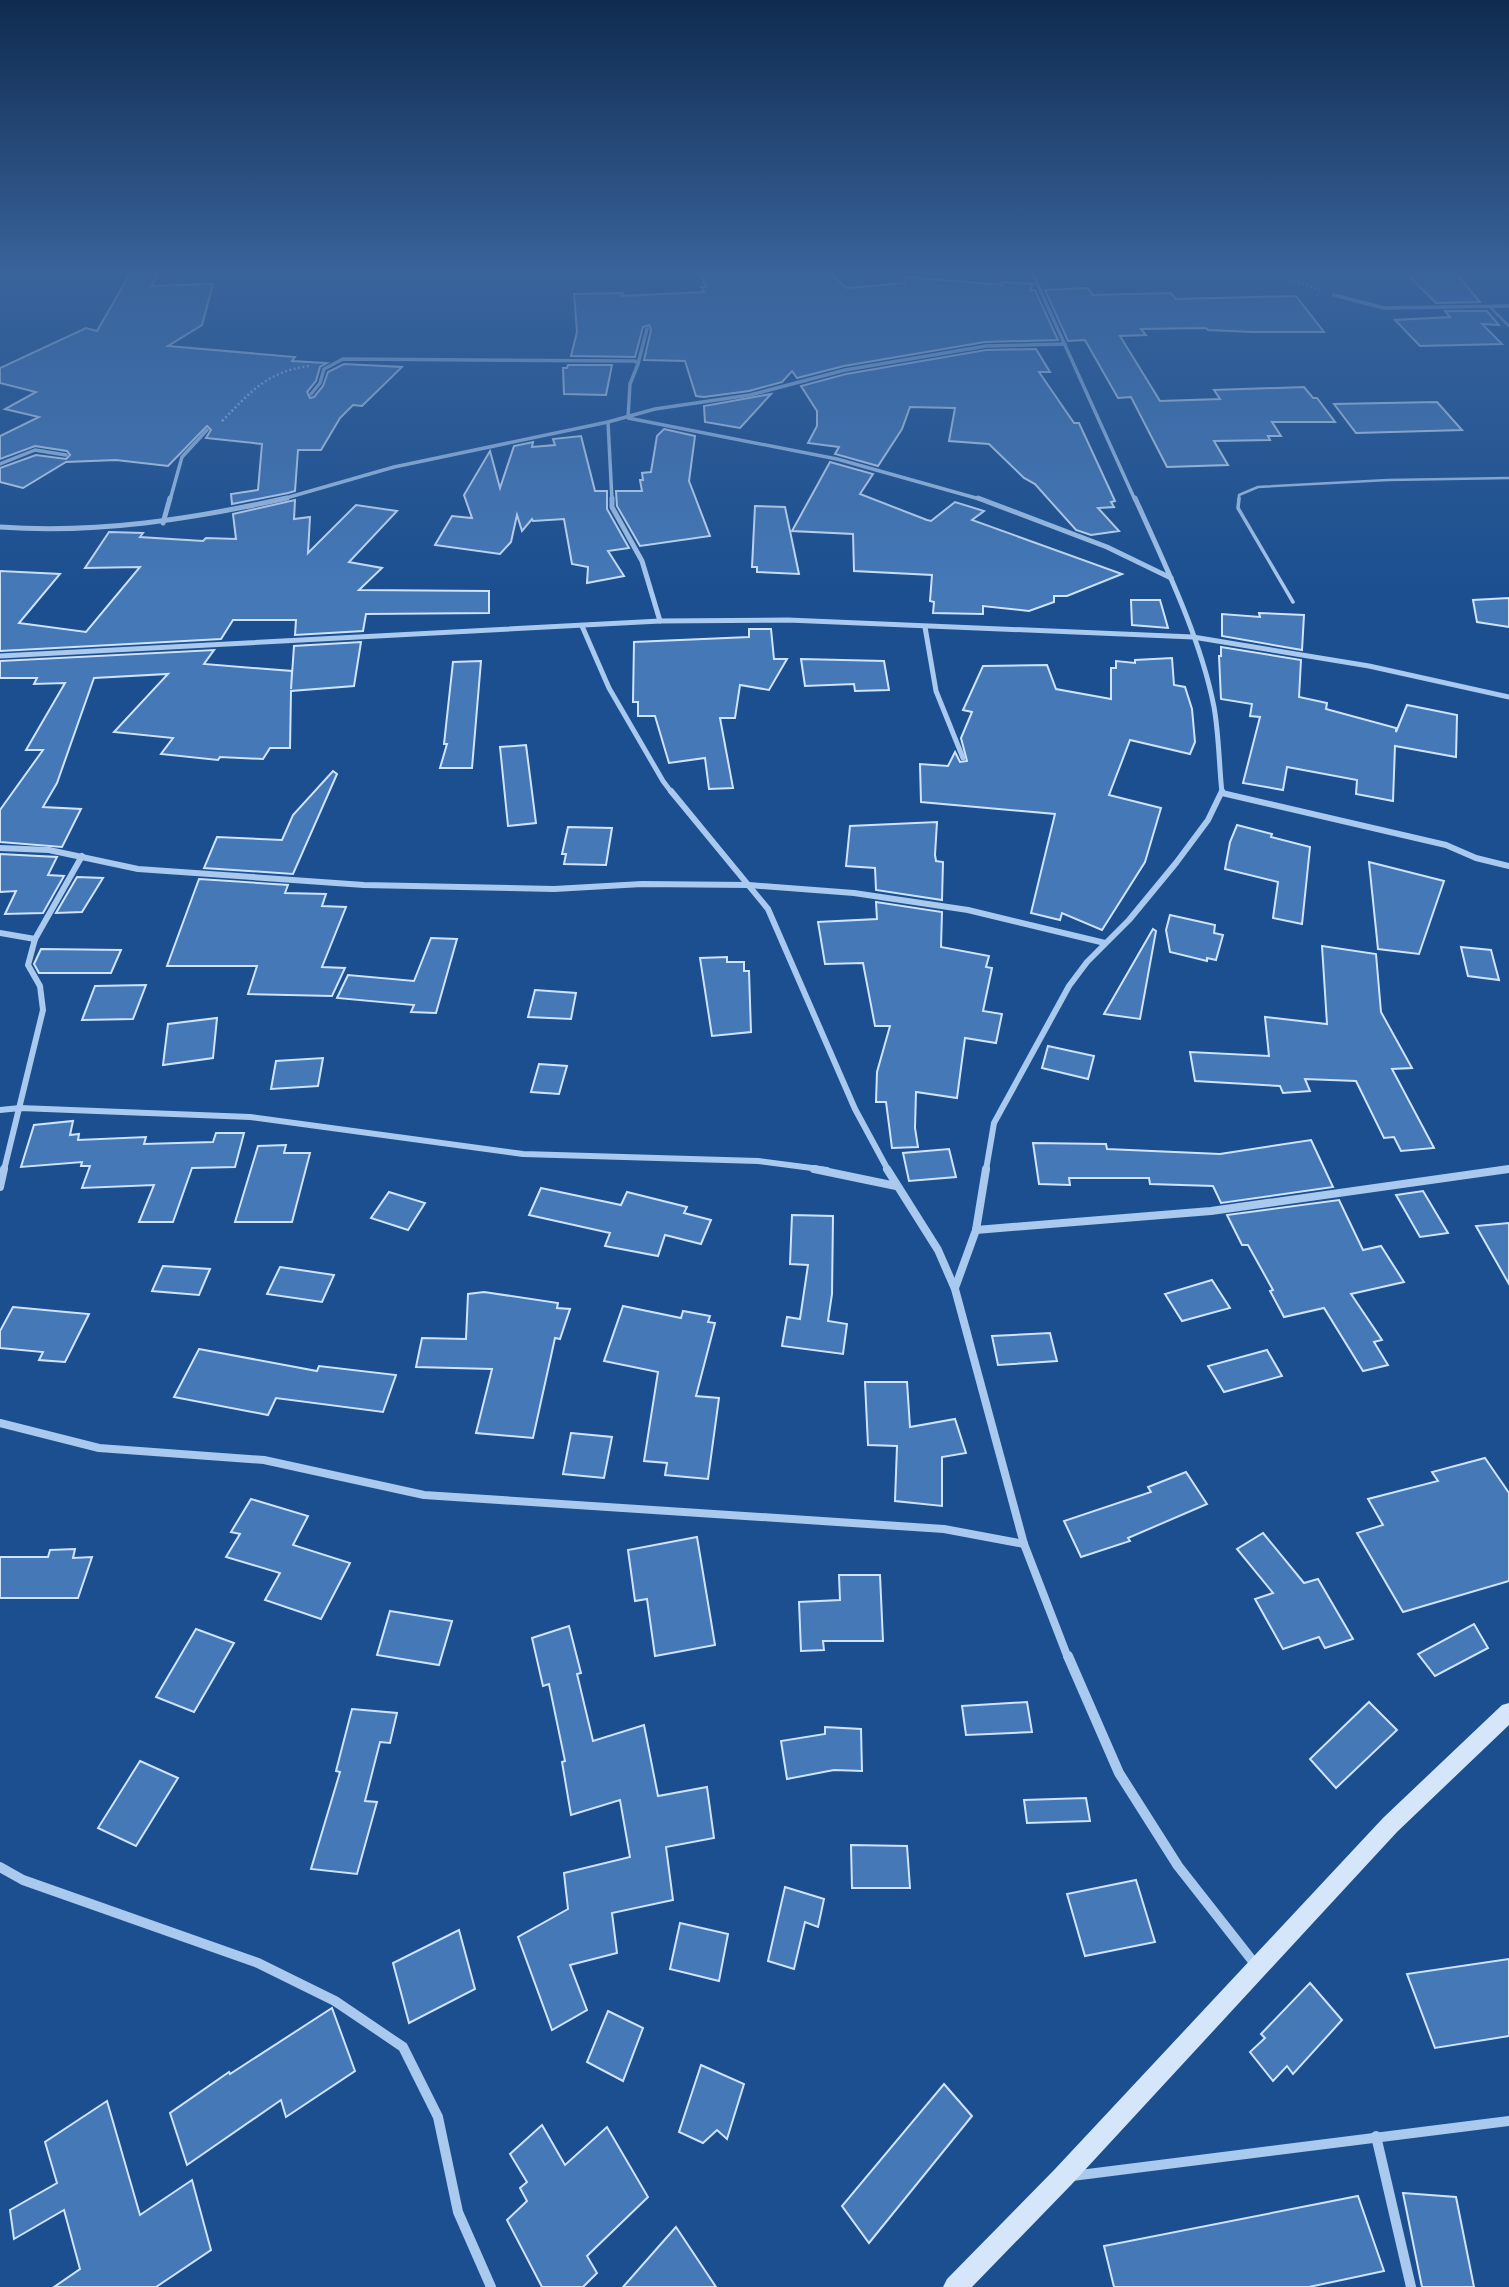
<svg xmlns="http://www.w3.org/2000/svg" width="1509" height="2287" font-family="Helvetica,sans-serif">
<style>
.building{fill:#4478b7;stroke:#cfe3fa;stroke-width:2}
.lines{fill:none;stroke-linecap:round;stroke-linejoin:round}
.path{stroke:#a9c9ee;stroke-width:2.5;stroke-dasharray:2 2.5;stroke-linecap:butt}
.lane-far1{stroke:#a9c9ee;stroke-width:2.5}
.lane{stroke:#a9c9ee;stroke-width:3.5}
.street-far4{stroke:#a9c9ee;stroke-width:3.5}
.street-far3{stroke:#a9c9ee;stroke-width:5}
.street-far2{stroke:#a9c9ee;stroke-width:6}
.street-far1{stroke:#a9c9ee;stroke-width:8}
.street{stroke:#a9c9ee;stroke-width:10}
.secondary{fill:#d6e6fa;fill-rule:evenodd}
</style>
<rect width="100%" height="100%" fill="#1b4f8f"/>
<g class="building">
<path d="M 131,272 L 159,272 L 151,286 L 213,284 L 202,325 L 168,346 L 295,357 L 292,361 L 327,363 L 320,367 L 316,381 L 307,392 L 310,398 L 314,397 L 323,386 L 328,372 L 344,364 L 402,367 L 362,406 L 353,405 L 340,418 L 321,450 L 298,450 L 295,491 L 288,493 L 232,504 L 231,494 L 258,490 L 262,444 L 206,438 L 211,430 L 207,426 L 168,466 L 116,460 L 66,462 L 23,488 L 0,482 L 0,468 L 36,455 L 66,459 L 70,455 L 67,451 L 35,446 L 0,459 L 0,436 L 39,417 L 5,409 L 36,392 L 0,383 L 0,368 L 86,328 L 97,331 Z"/>
<path d="M 699,272 L 828,272 L 847,288 L 904,283 L 905,277 L 1002,285 L 1002,282 L 1033,284 L 1030,290 L 1035,290 L 1058,340 L 985,342 L 844,366 L 797,378 L 792,371 L 782,382 L 749,391 L 704,397 L 696,396 L 685,361 L 644,360 L 651,330 L 649,325 L 643,327 L 635,357 L 571,356 L 577,332 L 574,294 L 623,293 L 622,296 L 704,292 L 701,287 L 706,287 Z"/>
<path d="M 1405,272 L 1455,272 L 1480,302 L 1436,303 Z"/>
<path d="M 1088,288 L 1093,295 L 1171,293 L 1176,299 L 1296,296 L 1324,332 L 1252,332 L 1208,330 L 1206,328 L 1141,329 L 1146,335 L 1120,336 L 1160,401 L 1220,399 L 1214,390 L 1304,387 L 1313,398 L 1317,398 L 1335,422 L 1272,422 L 1281,436 L 1268,436 L 1270,440 L 1214,441 L 1228,465 L 1167,467 L 1131,397 L 1118,398 L 1085,340 L 1068,341 L 1045,290 Z"/>
<path d="M 1445,311 L 1487,311 L 1499,325 L 1482,324 L 1502,344 L 1420,346 L 1395,320 L 1450,317 Z"/>
<path d="M 1036,349 L 1050,372 L 1039,372 L 1074,423 L 1079,423 L 1115,501 L 1111,502 L 1114,507 L 1098,508 L 1119,531 L 1091,535 L 1076,530 L 1035,484 L 1024,478 L 989,444 L 949,441 L 955,408 L 910,407 L 902,429 L 878,466 L 835,454 L 839,447 L 808,443 L 817,426 L 817,411 L 801,386 L 846,374 L 986,350 Z"/>
<path d="M 568,365 L 612,365 L 606,395 L 564,394 L 563,368 L 567,368 Z"/>
<path d="M 771,394 L 740,428 L 705,422 L 704,406 Z"/>
<path d="M 1437,402 L 1462,430 L 1356,433 L 1334,404 Z"/>
<path d="M 664,429 L 695,436 L 689,481 L 710,536 L 640,546 L 617,506 L 616,491 L 642,491 L 640,480 L 643,480 L 642,473 L 651,472 L 657,436 Z"/>
<path d="M 581,436 L 595,491 L 607,491 L 607,509 L 629,548 L 608,551 L 624,576 L 587,583 L 588,567 L 572,564 L 564,519 L 533,521 L 532,519 L 522,531 L 517,515 L 511,542 L 500,554 L 435,545 L 452,516 L 472,518 L 464,495 L 490,451 L 500,488 L 514,446 L 533,442 L 532,447 L 555,445 L 553,439 Z"/>
<path d="M 830,462 L 873,474 L 860,494 L 927,520 L 931,521 L 955,502 L 984,511 L 972,520 L 1122,574 L 1067,596 L 1054,596 L 1054,602 L 1029,611 L 983,606 L 983,614 L 933,613 L 934,602 L 930,601 L 932,575 L 854,571 L 853,534 L 792,531 Z"/>
<path d="M 295,500 L 294,519 L 310,517 L 308,553 L 356,505 L 397,511 L 349,562 L 382,568 L 359,590 L 489,591 L 489,613 L 366,614 L 363,631 L 295,635 L 296,620 L 233,620 L 221,639 L 0,651 L 0,571 L 60,574 L 19,623 L 86,632 L 140,567 L 85,568 L 109,532 L 143,533 L 140,537 L 203,541 L 206,538 L 236,539 L 233,514 Z"/>
<path d="M 755,506 L 785,507 L 799,574 L 757,572 L 757,567 L 752,567 Z"/>
<path d="M 1509,598 L 1509,627 L 1477,622 L 1473,600 Z"/>
<path d="M 1131,600 L 1160,600 L 1168,628 L 1132,625 Z"/>
<path d="M 1259,613 L 1304,615 L 1302,650 L 1222,636 L 1222,614 L 1260,617 Z"/>
<path d="M 749,629 L 771,629 L 774,659 L 787,659 L 769,690 L 740,685 L 735,718 L 720,718 L 733,788 L 709,789 L 705,758 L 669,763 L 655,716 L 638,716 L 638,702 L 633,702 L 634,642 L 749,637 Z"/>
<path d="M 361,642 L 354,686 L 291,691 L 290,748 L 270,748 L 263,759 L 220,757 L 218,760 L 161,754 L 173,738 L 114,732 L 168,674 L 94,678 L 57,783 L 43,807 L 81,809 L 62,847 L 0,842 L 0,810 L 43,750 L 26,750 L 65,683 L 34,684 L 37,678 L 0,678 L 0,661 L 214,650 L 204,664 L 292,671 L 291,689 L 294,646 Z"/>
<path d="M 1221,647 L 1301,660 L 1299,697 L 1327,703 L 1326,709 L 1396,728 L 1396,732 L 1407,705 L 1457,715 L 1456,757 L 1395,746 L 1393,801 L 1356,794 L 1357,780 L 1287,767 L 1283,790 L 1243,783 L 1260,717 L 1250,716 L 1252,704 L 1221,699 L 1219,656 L 1221,656 Z"/>
<path d="M 1172,658 L 1174,685 L 1185,687 L 1192,709 L 1195,742 L 1190,754 L 1130,740 L 1109,795 L 1161,808 L 1145,862 L 1102,930 L 1062,913 L 1060,920 L 1031,913 L 1055,814 L 921,802 L 920,764 L 948,766 L 955,752 L 960,762 L 967,761 L 961,738 L 972,712 L 963,710 L 983,666 L 1047,665 L 1056,689 L 1111,699 L 1111,668 L 1116,668 L 1116,661 L 1135,663 L 1135,660 Z"/>
<path d="M 801,659 L 884,661 L 889,690 L 855,691 L 854,684 L 805,686 Z"/>
<path d="M 481,661 L 472,768 L 440,768 L 447,744 L 444,744 L 453,662 Z"/>
<path d="M 526,745 L 536,823 L 508,826 L 500,747 Z"/>
<path d="M 333,771 L 337,774 L 293,874 L 204,868 L 217,837 L 282,840 L 293,815 Z"/>
<path d="M 937,822 L 935,855 L 936,861 L 943,862 L 942,900 L 876,890 L 875,868 L 846,866 L 850,826 Z"/>
<path d="M 1237,825 L 1272,834 L 1271,837 L 1310,847 L 1302,924 L 1273,918 L 1278,882 L 1225,869 L 1230,842 Z"/>
<path d="M 568,827 L 612,828 L 606,865 L 564,864 L 566,854 L 562,854 Z"/>
<path d="M 0,854 L 57,857 L 48,875 L 64,876 L 43,913 L 5,914 L 16,891 L 0,892 Z"/>
<path d="M 1369,862 L 1444,881 L 1419,954 L 1378,949 Z"/>
<path d="M 77,877 L 103,878 L 82,912 L 56,913 Z"/>
<path d="M 199,879 L 288,885 L 285,893 L 326,894 L 322,906 L 346,907 L 322,967 L 345,968 L 332,996 L 248,994 L 257,966 L 167,966 Z"/>
<path d="M 876,902 L 942,912 L 941,947 L 989,956 L 986,967 L 992,968 L 983,1011 L 1002,1014 L 996,1043 L 965,1038 L 957,1098 L 916,1092 L 915,1128 L 918,1147 L 892,1148 L 886,1102 L 876,1102 L 877,1072 L 890,1026 L 875,1026 L 863,963 L 825,964 L 818,922 L 877,919 Z"/>
<path d="M 1170,915 L 1215,925 L 1214,933 L 1223,935 L 1216,960 L 1207,958 L 1207,961 L 1170,952 L 1166,930 Z"/>
<path d="M 1153,929 L 1156,931 L 1140,1019 L 1104,1014 Z"/>
<path d="M 431,938 L 457,939 L 436,1013 L 411,1012 L 414,1005 L 337,998 L 348,975 L 414,981 Z"/>
<path d="M 1322,946 L 1376,954 L 1381,1012 L 1412,1068 L 1392,1069 L 1434,1148 L 1401,1151 L 1394,1137 L 1384,1138 L 1356,1081 L 1305,1079 L 1310,1091 L 1283,1093 L 1280,1086 L 1195,1081 L 1190,1052 L 1269,1056 L 1265,1017 L 1327,1024 Z"/>
<path d="M 1461,947 L 1491,950 L 1499,980 L 1468,976 Z"/>
<path d="M 41,949 L 121,950 L 111,973 L 39,973 L 34,964 Z"/>
<path d="M 727,957 L 727,962 L 744,962 L 744,971 L 749,971 L 751,1032 L 712,1036 L 700,958 Z"/>
<path d="M 146,985 L 133,1019 L 82,1020 L 95,986 Z"/>
<path d="M 535,990 L 576,993 L 571,1019 L 528,1017 Z"/>
<path d="M 217,1018 L 213,1058 L 163,1065 L 168,1024 Z"/>
<path d="M 1048,1046 L 1094,1056 L 1088,1079 L 1042,1068 Z"/>
<path d="M 323,1058 L 318,1086 L 271,1089 L 276,1061 Z"/>
<path d="M 539,1064 L 567,1066 L 559,1094 L 531,1092 Z"/>
<path d="M 73,1121 L 70,1135 L 79,1134 L 78,1140 L 146,1137 L 144,1144 L 213,1142 L 216,1133 L 244,1133 L 235,1167 L 192,1168 L 173,1222 L 139,1222 L 154,1185 L 82,1188 L 90,1166 L 81,1166 L 82,1162 L 21,1167 L 34,1125 Z"/>
<path d="M 1311,1140 L 1333,1187 L 1221,1203 L 1213,1186 L 1150,1184 L 1149,1178 L 1069,1178 L 1070,1185 L 1039,1184 L 1033,1143 L 1106,1144 L 1107,1149 L 1220,1154 Z"/>
<path d="M 286,1145 L 284,1153 L 310,1153 L 292,1222 L 235,1222 L 258,1146 Z"/>
<path d="M 949,1149 L 956,1177 L 909,1181 L 903,1153 Z"/>
<path d="M 541,1188 L 621,1205 L 627,1192 L 687,1207 L 684,1213 L 711,1220 L 701,1244 L 665,1235 L 658,1256 L 605,1246 L 610,1233 L 529,1215 Z"/>
<path d="M 1423,1191 L 1448,1233 L 1420,1237 L 1396,1195 Z"/>
<path d="M 389,1192 L 425,1203 L 408,1230 L 371,1218 Z"/>
<path d="M 1339,1200 L 1363,1250 L 1381,1246 L 1404,1282 L 1351,1294 L 1382,1340 L 1374,1342 L 1388,1365 L 1363,1371 L 1324,1308 L 1284,1317 L 1270,1291 L 1273,1290 L 1248,1245 L 1242,1245 L 1227,1215 Z"/>
<path d="M 792,1215 L 833,1216 L 832,1294 L 828,1321 L 847,1324 L 843,1354 L 782,1346 L 787,1317 L 800,1319 L 808,1265 L 790,1264 Z"/>
<path d="M 1509,1223 L 1509,1284 L 1476,1226 Z"/>
<path d="M 163,1266 L 210,1269 L 199,1295 L 152,1291 Z"/>
<path d="M 280,1267 L 334,1275 L 322,1302 L 267,1294 Z"/>
<path d="M 1212,1280 L 1230,1308 L 1182,1321 L 1165,1294 Z"/>
<path d="M 484,1292 L 558,1303 L 557,1308 L 570,1309 L 560,1339 L 555,1338 L 533,1438 L 476,1433 L 492,1369 L 416,1367 L 422,1338 L 466,1339 L 468,1294 Z"/>
<path d="M 623,1306 L 681,1318 L 683,1311 L 710,1316 L 708,1322 L 715,1323 L 696,1396 L 719,1398 L 708,1479 L 665,1475 L 667,1463 L 644,1461 L 658,1372 L 604,1361 Z"/>
<path d="M 13,1307 L 66,1312 L 89,1314 L 65,1362 L 39,1360 L 43,1352 L 0,1348 L 0,1331 Z"/>
<path d="M 1050,1333 L 1057,1361 L 998,1365 L 992,1336 Z"/>
<path d="M 199,1349 L 317,1371 L 319,1366 L 396,1375 L 383,1412 L 276,1398 L 268,1415 L 174,1397 Z"/>
<path d="M 1267,1350 L 1282,1376 L 1224,1392 L 1208,1366 Z"/>
<path d="M 865,1382 L 907,1382 L 910,1427 L 955,1419 L 966,1453 L 942,1457 L 942,1506 L 895,1501 L 897,1446 L 868,1445 Z"/>
<path d="M 571,1433 L 612,1437 L 604,1478 L 563,1474 Z"/>
<path d="M 1485,1458 L 1509,1493 L 1509,1581 L 1403,1612 L 1357,1533 L 1383,1525 L 1368,1499 L 1438,1481 L 1432,1472 Z"/>
<path d="M 1186,1472 L 1207,1504 L 1128,1538 L 1130,1541 L 1081,1557 L 1064,1521 L 1151,1492 L 1148,1487 Z"/>
<path d="M 251,1499 L 308,1516 L 293,1545 L 350,1563 L 321,1619 L 265,1600 L 280,1573 L 226,1557 L 240,1534 L 231,1532 Z"/>
<path d="M 1263,1533 L 1304,1583 L 1318,1579 L 1353,1639 L 1325,1648 L 1319,1637 L 1283,1649 L 1255,1599 L 1273,1593 L 1237,1549 Z"/>
<path d="M 697,1537 L 715,1645 L 655,1656 L 647,1599 L 635,1601 L 628,1550 Z"/>
<path d="M 75,1549 L 73,1558 L 92,1557 L 78,1598 L 0,1598 L 0,1557 L 48,1557 L 50,1550 Z"/>
<path d="M 839,1575 L 880,1575 L 883,1641 L 823,1641 L 824,1650 L 801,1651 L 799,1602 L 840,1600 Z"/>
<path d="M 390,1611 L 452,1621 L 439,1665 L 377,1655 Z"/>
<path d="M 1474,1624 L 1488,1648 L 1435,1676 L 1418,1654 Z"/>
<path d="M 569,1626 L 581,1673 L 577,1674 L 593,1741 L 644,1725 L 658,1796 L 707,1787 L 714,1838 L 666,1847 L 673,1900 L 612,1913 L 617,1953 L 570,1965 L 587,2010 L 552,2030 L 518,1937 L 568,1909 L 564,1873 L 630,1857 L 620,1800 L 571,1815 L 562,1762 L 565,1761 L 549,1684 L 543,1686 L 532,1638 Z"/>
<path d="M 196,1629 L 234,1643 L 194,1712 L 156,1697 Z"/>
<path d="M 1027,1702 L 1032,1732 L 966,1735 L 962,1706 Z"/>
<path d="M 1369,1702 L 1397,1730 L 1336,1788 L 1310,1759 Z"/>
<path d="M 352,1709 L 397,1713 L 390,1743 L 380,1742 L 365,1801 L 377,1802 L 357,1874 L 311,1869 L 340,1772 L 336,1771 Z"/>
<path d="M 825,1727 L 861,1729 L 862,1771 L 834,1770 L 787,1779 L 781,1741 L 825,1734 Z"/>
<path d="M 140,1761 L 178,1778 L 136,1846 L 98,1828 Z"/>
<path d="M 1086,1798 L 1090,1821 L 1027,1823 L 1024,1800 Z"/>
<path d="M 851,1845 L 907,1846 L 910,1888 L 852,1888 Z"/>
<path d="M 1136,1880 L 1155,1942 L 1085,1956 L 1067,1894 Z"/>
<path d="M 785,1887 L 824,1899 L 818,1927 L 805,1922 L 794,1969 L 768,1961 Z"/>
<path d="M 680,1923 L 728,1934 L 719,1981 L 670,1969 Z"/>
<path d="M 459,1930 L 475,1989 L 409,2023 L 393,1963 Z"/>
<path d="M 1509,1959 L 1509,2036 L 1435,2048 L 1407,1974 Z"/>
<path d="M 1310,1983 L 1342,2020 L 1293,2074 L 1287,2066 L 1273,2081 L 1250,2052 L 1265,2038 L 1261,2034 Z"/>
<path d="M 332,2008 L 355,2071 L 286,2117 L 281,2100 L 187,2165 L 170,2113 L 229,2072 L 230,2074 Z"/>
<path d="M 608,2011 L 643,2028 L 623,2081 L 587,2062 Z"/>
<path d="M 701,2065 L 744,2084 L 727,2139 L 717,2130 L 703,2143 L 679,2132 Z"/>
<path d="M 944,2084 L 972,2116 L 869,2243 L 842,2206 Z"/>
<path d="M 107,2101 L 140,2215 L 192,2180 L 211,2250 L 156,2287 L 54,2287 L 80,2269 L 64,2210 L 14,2239 L 10,2210 L 57,2183 L 45,2142 Z"/>
<path d="M 542,2125 L 565,2165 L 607,2127 L 648,2197 L 587,2256 L 597,2273 L 583,2287 L 542,2287 L 507,2220 L 527,2201 L 520,2188 L 527,2182 L 510,2154 Z"/>
<path d="M 1403,2193 L 1456,2197 L 1474,2287 L 1422,2287 Z"/>
<path d="M 1358,2196 L 1384,2271 L 1309,2287 L 1114,2287 L 1104,2246 Z"/>
<path d="M 676,2227 L 716,2287 L 623,2287 L 660,2245 Z"/>
</g>
<g class="lines">
<g class="path">
<path d="M 1268,272 L 1320,290"/>
<path d="M 222,421 C 251,392 266,372 309,366"/>
</g>
<g class="lane-far1">
<path d="M 1489,306 L 1509,326"/>
<path d="M 1239,500 L 1239,495 L 1258,487 L 1388,480 L 1509,478"/>
</g>
<path class="lane" d="M 1239,498 L 1238,508 L 1293,602"/>
<g class="street-far4">
<path d="M 1032,272 L 1135,500"/>
<path d="M 1334,295 L 1384,308 L 1509,306"/>
<path d="M 638,364 L 647,329"/>
<path d="M 311,394 L 320,383 L 324,369 L 343,359 L 635,361 L 638,364 L 630,384 L 628,418 L 837,459 L 983,500"/>
<path d="M 608,422 L 612,500"/>
<path d="M 0,464 L 35,450 L 66,455"/>
<path d="M 170,500 L 182,457 L 207,430"/>
<path d="M 279,500 L 394,467 L 608,422 L 655,409 L 750,395 L 845,370 L 986,346 L 1065,344"/>
</g>
<g class="street-far3">
<path d="M 612,498 L 612,507 L 642,561 L 660,621"/>
<path d="M 978,498 L 1107,547 L 1171,578"/>
<path d="M 1135,498 C 1164,562 1201,639 1214,707 C 1219,735 1219,765 1222,793"/>
<path d="M 163,523 L 170,498"/>
<path d="M 0,527 C 98,534 192,519 287,498"/>
<path d="M 582,626 L 609,688 L 663,781 L 672,793"/>
<path d="M 925,627 L 936,691 L 963,758"/>
<path d="M 0,656 L 660,621 L 788,620 L 1193,637 L 1369,666 L 1509,697"/>
</g>
<g class="street-far2">
<path d="M 671,791 L 768,909 L 855,1109 L 888,1170"/>
<path d="M 1222,793 L 1446,845 L 1476,858 L 1509,866"/>
<path d="M 0,848 L 49,850 L 138,869 L 364,885 L 554,889 L 642,884 L 749,885 L 854,893 L 968,910 L 1105,943"/>
<path d="M 0,933 L 35,939"/>
<path d="M 0,1110 L 20,1108 L 250,1117 L 523,1154 L 758,1161 L 827,1170"/>
<path d="M 4,1170 L 43,1010 L 40,986 L 28,965 L 35,939 L 82,856"/>
<path d="M 986,1170 L 994,1123 L 1069,986 L 1087,962 L 1129,920 L 1176,863 L 1208,820 L 1222,791"/>
<path d="M 1499,1170 L 1509,1169"/>
</g>
<g class="street-far1">
<path d="M 814,1169 L 896,1186"/>
<path d="M 887,1169 L 938,1250 L 955,1289 L 1024,1544 L 1068,1658"/>
<path d="M 0,1187 L 4,1169"/>
<path d="M 976,1230 L 1211,1211 L 1509,1169"/>
<path d="M 955,1288 L 976,1230 L 986,1169"/>
<path d="M 0,1423 L 99,1448 L 264,1460 L 424,1495 L 944,1529 L 1024,1544"/>
</g>
<g class="street">
<path d="M 1068,1656 L 1119,1773 L 1178,1866 L 1255,1964"/>
<path d="M 0,1867 L 23,1880 L 258,1963 L 335,2001 L 403,2047 L 438,2117 L 458,2212 L 491,2287"/>
<path d="M 1376,2136 L 1411,2287"/>
<path d="M 1072,2176 L 1509,2121"/>
</g>
<path class="secondary" d="M 1509,1703 L 1509,1725 L 1397,1832 L 1071,2185 L 972,2287 L 943,2287 L 947,2279 L 1055,2169 L 1383,1818 L 1502,1705 Z"/>
</g>
<linearGradient id="sky" x2="0" y2="1"><stop stop-color="#0f2b4f"/><stop offset="0.46" stop-color="#39639b"/><stop offset="1" stop-color="#39639b" stop-opacity="0"/></linearGradient>
<rect width="1509" height="592" fill="url(#sky)"/>
</svg>
